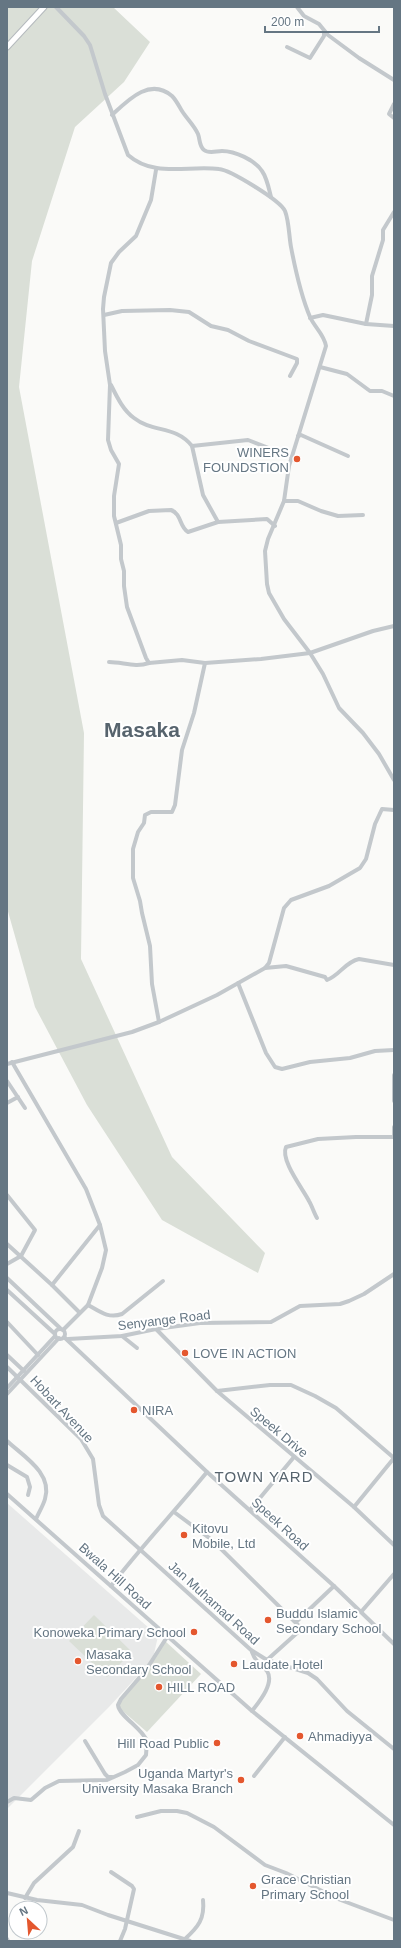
<svg xmlns="http://www.w3.org/2000/svg" width="401" height="1948" font-family="Arial,sans-serif">
<style>
.built{fill:#e8e9e9}
.green{fill:#dadfd7}
.lines{fill:none;stroke-linecap:round;stroke-linejoin:round}
.major-casing{stroke:#b5babe;stroke-width:7}
.minor{stroke:#c3c8cc;stroke-width:4}
.major{stroke:#fff;stroke-width:5}
.poi-dot{fill:#e4572e;stroke:#fff;stroke-width:1.5}
.labels{text-anchor:middle;dominant-baseline:central;stroke-width:4;stroke-linejoin:round;paint-order:stroke}
.poi-label{font-size:13px;fill:#657683;stroke:#fff;text-anchor:start}
.street-label{font-size:13px;fill:#657683;stroke:#fff}
.quarter-label{font-size:15px;letter-spacing:1px;fill:#57646e;stroke:#fff}
.town-label{font-size:21px;font-weight:bold;fill:#57646e;stroke:#fff}
</style>
<rect width="100%" height="100%" fill="#fafaf8"/>
<path class="built" d="M 7,1503 L 158,1636 L 154,1654 L 146,1667 L 108,1708 L 7,1809 Z"/>
<g class="green">
<path d="M 7,7 L 113,7 L 150,42 L 124,82 L 75,127 L 32,261 L 19,387 L 84,733 L 81,959 L 172,1157 L 265,1253 L 258,1273 L 162,1220 L 87,1105 L 35,1007 L 7,908 Z"/>
<path d="M 94,1615 L 132,1652 L 107,1677 L 69,1641 Z"/>
<path d="M 165,1641 L 201,1674 L 147,1732 L 118,1707 L 119,1701 Z"/>
</g>
<g class="lines">
<g class="major-casing">
<path id="major" d="M 7,47 L 44,7"/>
</g>
<g class="minor">
<path d="M 56,7 L 84,36 L 90,45 L 105,94 L 128,155 C 154,178 188,165 219,169 C 230,170 280,200 285,211 C 289,221 289,236 291,247 C 295,268 302,298 310,317 C 315,328 324,334 326,346 L 289,466 L 284,501 L 268,539 L 265,551 L 267,584 L 269,593 L 284,619 L 310,653 L 323,674 L 339,708 L 363,733 L 379,754 L 394,780"/>
<path d="M 297,7 L 304,16 L 319,24 L 328,35 L 359,58 L 394,80"/>
<path d="M 287,47 L 310,58 L 324,36 L 324,32"/>
<path d="M 394,104 L 389,114 L 394,118"/>
<path d="M 112,115 C 128,100 150,77 172,96 C 176,100 179,106 182,111 C 187,119 194,125 198,134 C 200,139 199,146 204,150 C 209,154 216,151 222,151 C 235,151 255,160 262,171 C 267,178 269,189 271,197"/>
<path d="M 156,170 L 151,200 L 136,236 L 119,252 L 111,263 L 104,297 L 103,309 L 105,351 L 110,385 L 108,440 L 111,450 L 119,464 L 114,496 L 114,516 L 121,545 L 121,559 L 124,571 L 124,586 L 127,607 L 146,658 L 149,663 L 182,660 L 205,663 L 261,659 L 310,653 L 373,631 L 394,626"/>
<path d="M 104,315 L 122,311 L 170,310 L 189,312 L 211,326 L 228,330 L 249,341 L 297,359 L 297,363 L 290,376"/>
<path d="M 310,318 L 323,315 L 366,324 L 394,326"/>
<path d="M 366,324 L 372,295 L 372,276 L 383,240 L 383,230 L 394,212"/>
<path d="M 320,367 L 347,374 L 370,391 L 382,391 L 394,396"/>
<path d="M 111,385 C 117,397 123,410 134,418 C 153,433 175,425 192,446 L 248,440 L 292,457"/>
<path d="M 298,436 L 301,435 L 348,456"/>
<path d="M 284,501 L 298,501 L 321,511 L 338,516 L 363,515"/>
<path d="M 218,522 L 267,519 L 275,526"/>
<path d="M 116,523 L 149,511 L 171,510 C 182,514 179,527 188,532 L 218,522 L 203,495 L 192,446"/>
<path d="M 109,662 C 123,662 135,668 149,663"/>
<path d="M 265,968 L 286,966 L 325,977 L 327,980 C 340,975 345,962 359,959 L 394,965"/>
<path d="M 238,983 L 266,1053 L 275,1067 L 282,1069 L 310,1062 L 350,1058 L 375,1051 L 394,1050"/>
<path d="M 159,1022 L 152,984 L 150,946 L 142,913 L 140,901 L 133,878 L 133,849 L 138,832 L 144,823 L 145,815 L 151,812 L 172,812 L 175,805 L 182,750 L 194,713 L 205,663"/>
<path d="M 12,1062 L 86,1189 L 100,1225 L 106,1250 L 102,1268 L 88,1305 L 63,1330"/>
<path d="M 7,1064 L 132,1032 L 159,1022 L 217,995 L 265,968 L 269,963 L 284,908 L 291,900 L 329,886 L 360,868 L 366,859 L 375,824 L 382,809 L 394,810"/>
<path d="M 394,1075 L 394,1101"/>
<path d="M 7,1081 L 25,1108"/>
<path d="M 7,1103 L 18,1097"/>
<path d="M 394,1127 L 394,1137"/>
<path d="M 7,1195 L 35,1230 L 21,1256 L 7,1264"/>
<path d="M 317,1218 C 314,1213 312,1206 309,1201 C 303,1189 280,1160 286,1147 L 318,1139 L 356,1137 L 393,1137"/>
<path d="M 7,1244 L 52,1285 L 79,1312"/>
<path d="M 7,1278 L 60,1328"/>
<path d="M 52,1285 L 100,1225"/>
<path d="M 7,1290 L 55,1334"/>
<path d="M 88,1305 C 99,1311 108,1319 122,1314 L 163,1281"/>
<path d="M 7,1322 L 38,1355"/>
<circle cx="60" cy="1334" r="5"/>
<path d="M 156,1329 L 217,1391 L 354,1507 L 394,1545"/>
<path d="M 122,1336 L 137,1348"/>
<path d="M 64,1337 L 207,1472 L 334,1586 L 394,1644"/>
<path d="M 68,1339 L 122,1336 L 156,1329 L 200,1323 L 271,1322 L 300,1306 L 340,1304 L 349,1301 L 364,1294 L 394,1274"/>
<path d="M 7,1355 L 24,1371"/>
<path d="M 7,1367 L 81,1439 L 93,1459 L 99,1505 L 103,1516 L 251,1650 L 267,1660 L 308,1673 L 317,1679 L 347,1711 L 394,1749"/>
<path d="M 7,1388 L 55,1336"/>
<path d="M 217,1391 L 270,1385 L 291,1385 L 315,1396 L 336,1408 L 394,1458"/>
<path d="M 7,1394 L 59,1338"/>
<path d="M 7,1441 C 23,1456 53,1473 45,1499 C 43,1506 39,1512 36,1519"/>
<path d="M 7,1465 L 27,1477 L 30,1487 L 28,1495"/>
<path d="M 7,1494 L 252,1711 L 394,1825"/>
<path d="M 354,1507 L 394,1458"/>
<path d="M 250,1510 L 294,1457"/>
<path d="M 174,1512 L 212,1540 L 300,1627 L 297,1633 L 267,1660"/>
<path d="M 111,1586 C 141,1547 175,1511 207,1472"/>
<path d="M 361,1612 L 394,1574"/>
<path d="M 296,1622 L 334,1586"/>
<path d="M 252,1652 C 256,1664 261,1663 267,1671 C 275,1683 259,1702 252,1711"/>
<path d="M 85,1741 L 105,1774 L 108,1777 L 112,1777"/>
<path d="M 254,1776 L 285,1737"/>
<path d="M 7,1802 L 14,1798 L 31,1800 L 45,1788 L 59,1781 L 107,1780 L 125,1772 L 138,1765 L 146,1755 L 147,1741 C 142,1728 119,1716 118,1705 L 121,1699 L 146,1670 L 167,1637"/>
<path d="M 137,1817 L 161,1811 L 177,1811 L 187,1813 L 214,1827 L 265,1865 L 286,1873 L 338,1899 L 394,1920"/>
<path d="M 111,1872 L 132,1886 L 134,1889 L 125,1929 L 120,1941"/>
<path d="M 7,1893 L 37,1900 L 82,1905 L 108,1915 L 190,1941"/>
<path d="M 25,1898 L 34,1883 L 73,1847 L 79,1831"/>
<path d="M 7,1939 L 8,1941"/>
<path d="M 185,1939 C 198,1927 205,1919 203,1900"/>
</g>
<use href="#major" class="major"/>
</g>
<g class="poi-dot">
<circle cx="297" cy="459" r="4"/>
<circle cx="185" cy="1353" r="4"/>
<circle cx="134" cy="1410" r="4"/>
<circle cx="184" cy="1535" r="4"/>
<circle cx="268" cy="1620" r="4"/>
<circle cx="194" cy="1632" r="4"/>
<circle cx="78" cy="1661" r="4"/>
<circle cx="234" cy="1664" r="4"/>
<circle cx="159" cy="1687" r="4"/>
<circle cx="300" cy="1736" r="4"/>
<circle cx="217" cy="1743" r="4"/>
<circle cx="241" cy="1780" r="4"/>
<circle cx="253" cy="1886" r="4"/>
</g>
<g class="labels">
<g class="poi-label">
<text x="289" y="452" text-anchor="end">WINERS<tspan x="289" dy="15">FOUNDSTION</tspan></text>
<text x="193" y="1353">LOVE IN ACTION</text>
<text x="142" y="1410">NIRA</text>
<text x="192" y="1528">Kitovu<tspan x="192" dy="15">Mobile, Ltd</tspan></text>
<text x="276" y="1613">Buddu Islamic<tspan x="276" dy="15">Secondary School</tspan></text>
<text x="186" y="1632" text-anchor="end">Konoweka Primary School</text>
<text x="86" y="1654">Masaka<tspan x="86" dy="15">Secondary School</tspan></text>
<text x="242" y="1664">Laudate Hotel</text>
<text x="167" y="1687">HILL ROAD</text>
<text x="308" y="1736">Ahmadiyya</text>
<text x="209" y="1743" text-anchor="end">Hill Road Public</text>
<text x="233" y="1773" text-anchor="end">Uganda Martyr's<tspan x="233" dy="15">University Masaka Branch</tspan></text>
<text x="261" y="1879">Grace Christian<tspan x="261" dy="15">Primary School</tspan></text>
</g>
<g class="street-label">
<text transform="translate(164 1320) rotate(-7)">Senyange Road</text>
<text transform="translate(62 1409) rotate(47)">Hobart Avenue</text>
<text transform="translate(279 1432) rotate(40)">Speek Drive</text>
<text transform="translate(280 1524) rotate(42)">Speek Road</text>
<text transform="translate(115 1576) rotate(42)">Bwala Hill Road</text>
<text transform="translate(214 1603) rotate(42)">Jan Muhamad Road</text>
</g>
<g class="quarter-label">
<text x="264" y="1476">TOWN YARD</text>
</g>
<g class="town-label">
<text x="142" y="729">Masaka</text>
</g>
</g>
<rect width="401" height="1948" fill="none" stroke="#657683" stroke-width="16"/>
<g transform="translate(28 1920) rotate(334)"><circle r="19" fill="#ffffff" stroke="#c1c8cd"/>
<path d="M0-3L7 15L0 10L-7 15Z" fill="#e4572e"/>
<text y="-6" font-size="11" font-weight="bold" text-anchor="middle" fill="#657683">N</text>
</g>
<path d="M265 26v6h114v-6" fill="none" stroke="#657683" stroke-width="2"/>
<text x="271" y="26" font-size="12" fill="#657683" stroke="#ffffff" stroke-width="3" paint-order="stroke">200 m</text>
</svg>
